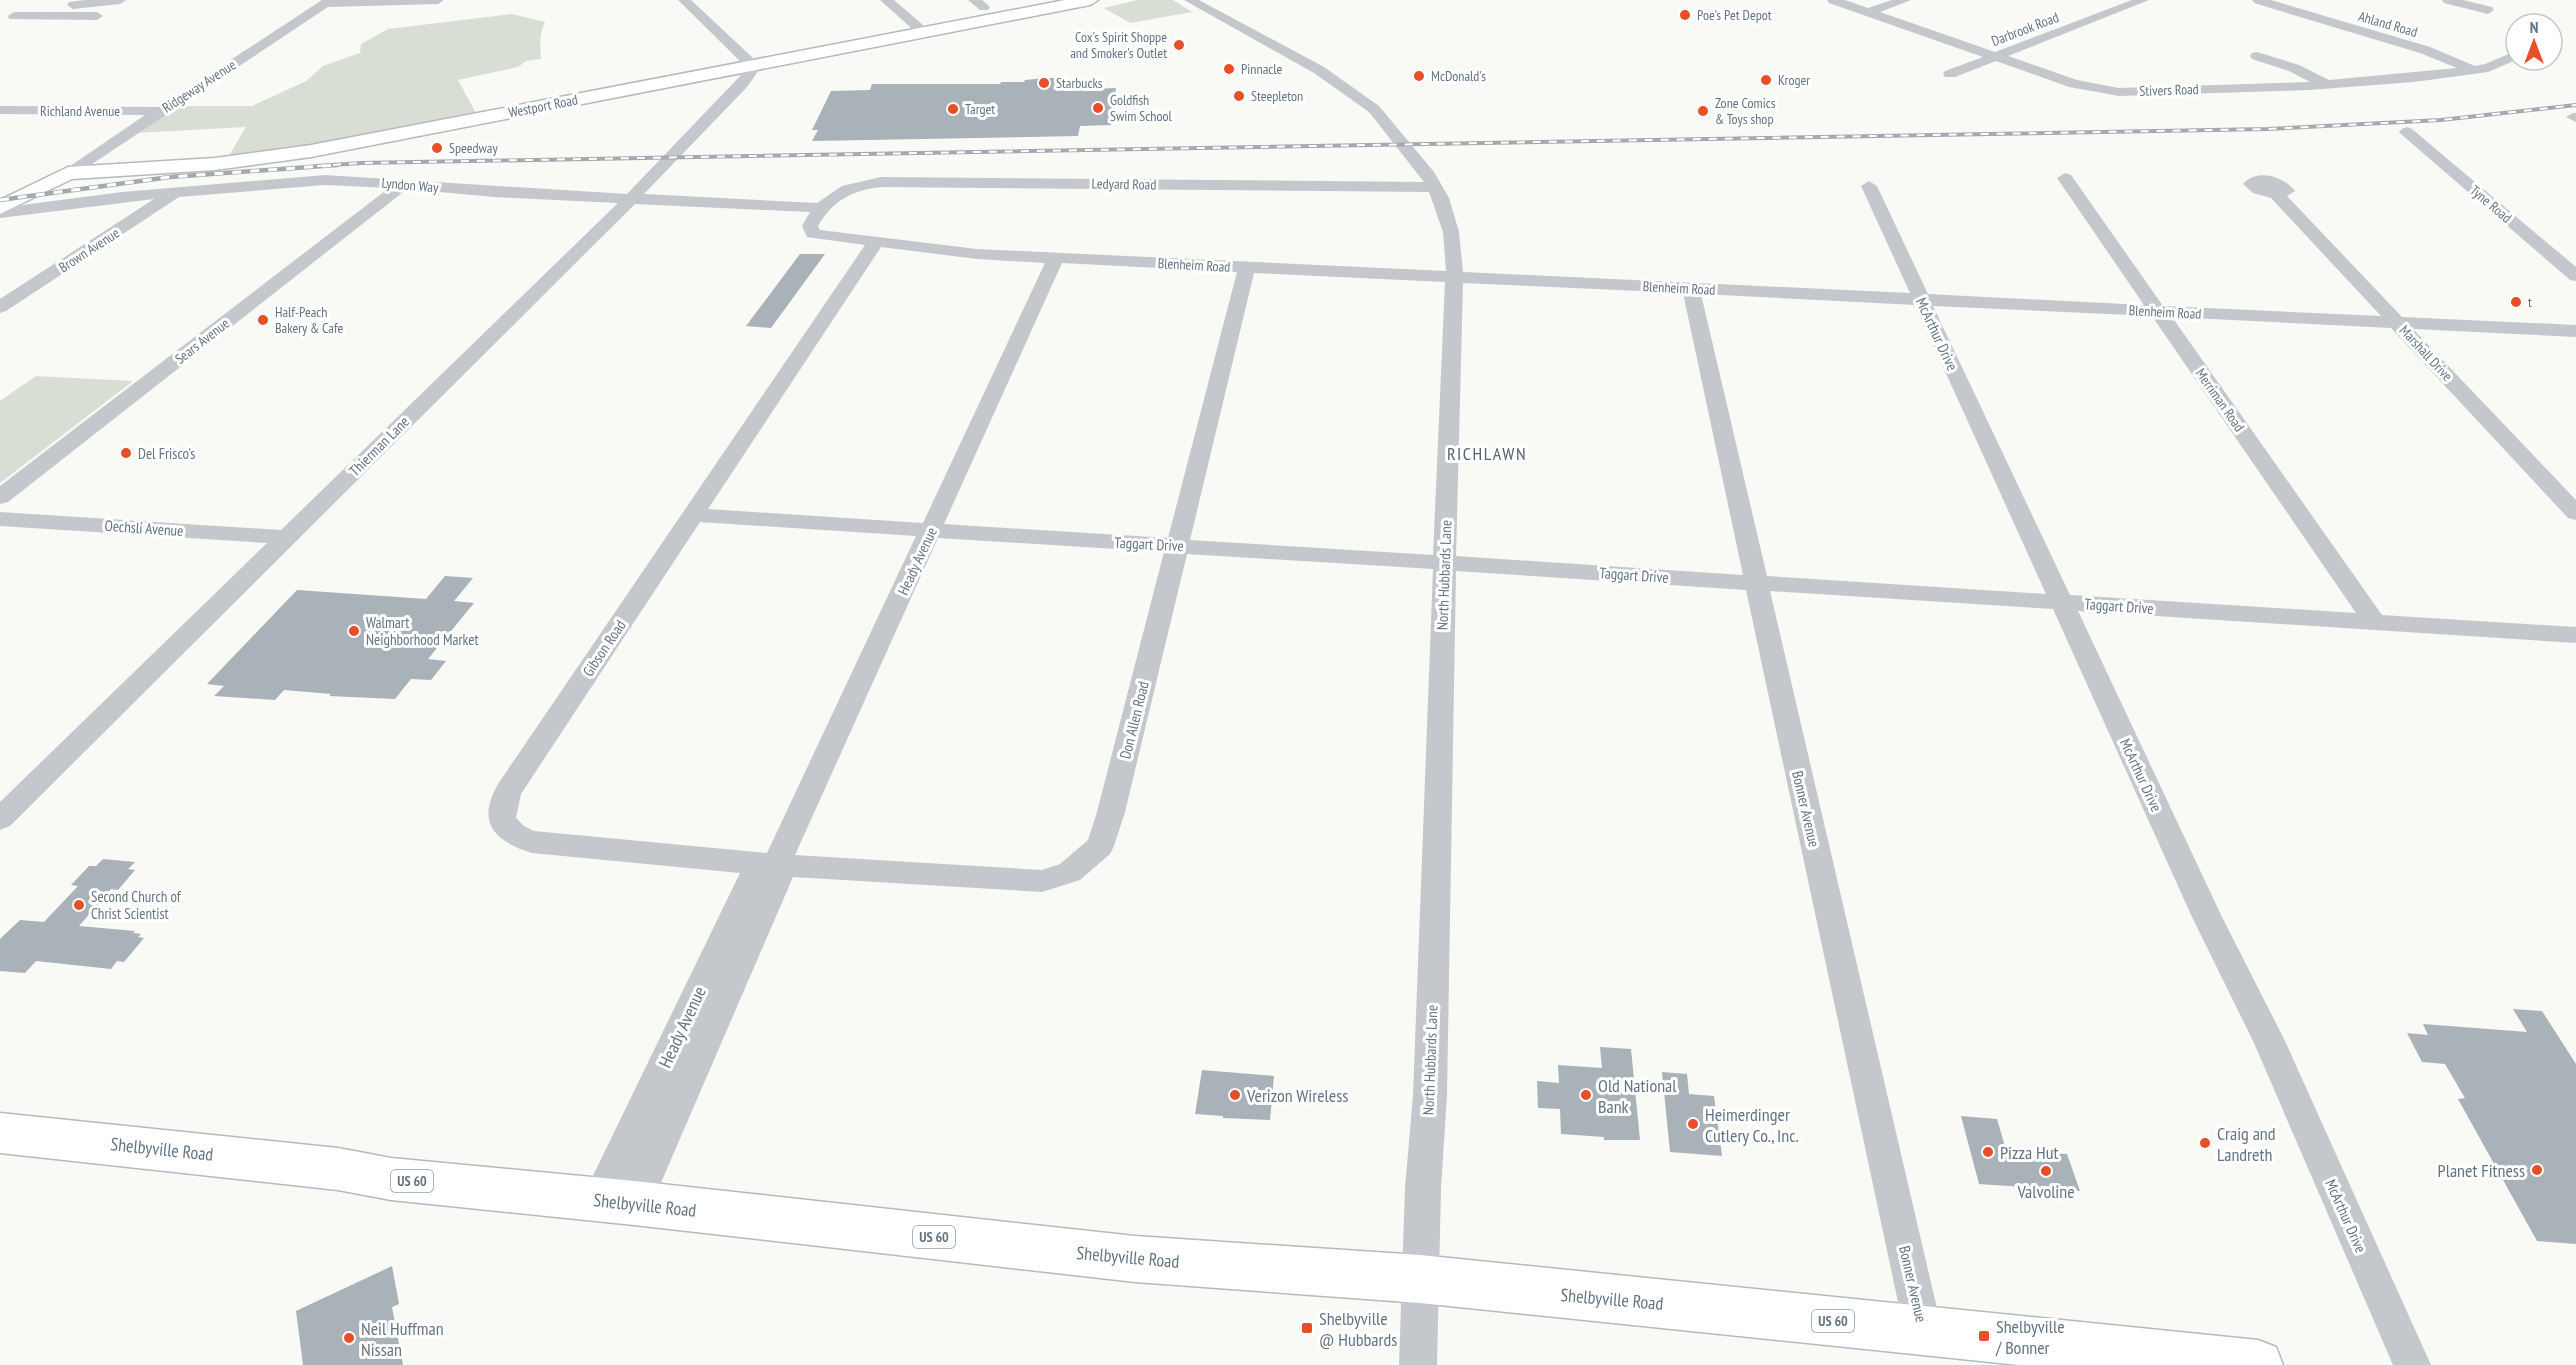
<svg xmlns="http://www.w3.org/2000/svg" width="2576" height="1365" font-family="'PT Sans Narrow',sans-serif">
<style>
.green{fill:#d9ded5}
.building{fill:#a9b2b8}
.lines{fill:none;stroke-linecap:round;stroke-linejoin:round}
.major-casing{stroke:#b5babe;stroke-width:3}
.minor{fill:#c4c8cc;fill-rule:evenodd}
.major{fill:#fff;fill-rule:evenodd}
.rail-far1-casing{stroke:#a2aab0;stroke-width:4}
.rail-casing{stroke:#a2aab0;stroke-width:4.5}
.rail-far1{stroke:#fff;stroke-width:2;stroke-dasharray:8;stroke-linecap:butt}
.rail{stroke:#fff;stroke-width:3;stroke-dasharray:9;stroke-linecap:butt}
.poi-dot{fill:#e74f28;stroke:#fff;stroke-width:2}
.labels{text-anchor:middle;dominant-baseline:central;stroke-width:6;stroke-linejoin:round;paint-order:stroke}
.far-poi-label{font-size:14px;fill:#637582;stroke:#fff;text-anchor:start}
.far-street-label{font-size:14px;fill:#637582;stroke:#fff}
.shield{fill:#fff;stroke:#929ea8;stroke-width:1.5}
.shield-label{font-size:14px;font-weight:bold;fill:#637582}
.street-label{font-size:15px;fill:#637582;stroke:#fff}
.poi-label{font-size:15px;fill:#637582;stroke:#fff;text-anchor:start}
.quarter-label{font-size:18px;letter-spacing:1.5px;fill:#55636d;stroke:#fff}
.near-street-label{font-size:18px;fill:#637582;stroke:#fff}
.near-poi-label{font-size:18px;fill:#637582;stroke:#fff;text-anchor:start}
</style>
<rect width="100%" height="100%" fill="#f9f9f6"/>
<g class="green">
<path d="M 1138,0 L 1173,0 L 1192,12 L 1130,23 L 1104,8 Z"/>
<path d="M 512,14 L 545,22 C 539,34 540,45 541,59 L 526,61 L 518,67 L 458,80 L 477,115 L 317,147 L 227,159 L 246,127 L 135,133 L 175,106 L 252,106 L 306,81 L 323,66 L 360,53 L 361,44 L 388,29 Z"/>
<path d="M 36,376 L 133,381 L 0,483 L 0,401 Z"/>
</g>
<g class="building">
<path d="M 1045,78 L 1088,78 L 1086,89 L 1116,88 L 1111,125 L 1080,126 L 1078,136 L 812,141 L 818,130 L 812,130 L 831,91 L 870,90 L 872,84 L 1000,84 L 1001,82 L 1024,82 L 1025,80 Z"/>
<path d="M 800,254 L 825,254 L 771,328 L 746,326 Z"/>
<path d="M 445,576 L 473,578 L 454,601 L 474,603 L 428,659 L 446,661 L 431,680 L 411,679 L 395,699 L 329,696 L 331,694 L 284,690 L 275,700 L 214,696 L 224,686 L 207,684 L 297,590 L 426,599 Z"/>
<path d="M 103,859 L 135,862 L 128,869 L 135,870 L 118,890 L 111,889 L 79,926 L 135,931 L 133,933 L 141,934 L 138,937 L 144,938 L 124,962 L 117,961 L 111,969 L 36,961 L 25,973 L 0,971 L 0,939 L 20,920 L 44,922 L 78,886 L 71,885 L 89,866 L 96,866 Z"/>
<path d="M 2513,1009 L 2542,1011 L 2576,1064 L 2576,1244 L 2537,1241 L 2458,1099 L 2465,1098 L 2445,1064 L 2422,1062 L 2407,1033 L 2428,1035 L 2423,1024 L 2527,1032 Z"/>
<path d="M 1600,1047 L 1631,1049 L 1640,1140 L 1604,1140 L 1604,1137 L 1561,1134 L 1560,1109 L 1538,1108 L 1537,1081 L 1559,1083 L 1558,1065 L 1602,1068 Z"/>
<path d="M 1202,1070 L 1274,1076 L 1270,1120 L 1223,1118 L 1223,1116 L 1195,1114 Z"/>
<path d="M 1662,1072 L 1687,1074 L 1689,1094 L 1714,1096 L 1722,1156 L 1670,1152 Z"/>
<path d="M 1961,1116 L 1997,1119 L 2006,1150 L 2067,1154 L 2080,1191 L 1979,1184 Z"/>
<path d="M 392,1266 L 399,1304 L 392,1307 L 403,1365 L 303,1365 L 296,1311 Z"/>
</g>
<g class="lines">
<g class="major-casing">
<g id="major">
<path d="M 1065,0 L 1098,0 L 1090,5 L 311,157 L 215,170 L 72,179 L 0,214 L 0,200 L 68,167 L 215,158 L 311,145 Z"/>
<path d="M 0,1113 L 338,1148 L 391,1158 L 634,1181 L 1135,1236 L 1420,1255 L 2258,1340 L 2276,1347 L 2283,1365 L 2019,1365 L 1420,1303 L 1135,1282 L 634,1225 L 391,1200 L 338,1190 L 0,1153 Z"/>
</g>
</g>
<g class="minor">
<path d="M 85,0 L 126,0 L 120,4 L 73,9 L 67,5 L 69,2 Z"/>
<path d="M 322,0 L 444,0 L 438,4 L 328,7 L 74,176 L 68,178 L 60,173 L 145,115 L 0,114 L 0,106 L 159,107 Z"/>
<path d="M 678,0 L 691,0 L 753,58 L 757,73 L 747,87 L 644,194 L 817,203 L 842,186 L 881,177 L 1424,182 L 1369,112 L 1314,73 L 1184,0 L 1199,0 L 1324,67 L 1379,106 L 1434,172 L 1449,198 L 1459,232 L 1463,272 L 1910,293 L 1861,186 L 1869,181 L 1877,186 L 1928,294 L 2144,305 L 2057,178 L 2065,173 L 2071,175 L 2163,306 L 2381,316 L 2271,198 L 2253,193 L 2243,184 C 2256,168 2284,176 2295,191 L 2287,196 L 2402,317 L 2576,325 L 2576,337 L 2413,329 L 2576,500 L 2576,520 L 2568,518 L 2391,328 L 2172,317 L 2382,615 L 2576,627 L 2576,643 L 2078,611 L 2222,917 L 2285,1041 L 2431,1365 L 2393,1365 L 2254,1043 L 2192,917 L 2053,609 L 1770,591 L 1942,1330 L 1936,1343 L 1923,1349 L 1910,1343 L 1904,1330 L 1746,590 L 1456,571 L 1447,1095 L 1441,1188 L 1437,1365 L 1399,1365 L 1405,1188 L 1413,1095 L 1433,569 L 1187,554 L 1125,812 L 1114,846 L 1110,854 L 1080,880 L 1042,892 L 793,877 L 647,1215 L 634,1220 L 621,1215 L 616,1203 L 613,1212 L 600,1217 L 587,1212 L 582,1200 L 587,1188 L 740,873 L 532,853 C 494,841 476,823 498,784 L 865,245 L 807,237 L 802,226 L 810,212 L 635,204 L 10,826 L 0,830 L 0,802 L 267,543 L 0,526 L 0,512 L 281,530 L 618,203 L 494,197 L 407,189 L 8,502 L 0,504 L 0,486 L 389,188 L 325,185 L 179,197 L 6,311 L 0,313 L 0,299 L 154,199 L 0,218 L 0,208 L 122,192 L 325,175 L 627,194 L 743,73 L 741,62 ZM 881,187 L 1429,192 L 1443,232 L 1446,271 L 977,249 L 820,230 L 818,226 C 833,200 853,190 881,187 ZM 881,247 L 977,259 L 1045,263 L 923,523 L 708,509 ZM 1062,263 L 1237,272 L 1168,538 L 944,524 ZM 1254,273 L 1445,282 L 1433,555 L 1190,540 ZM 1463,283 L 1683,293 L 1743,575 L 1456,556 ZM 1701,294 L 1915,305 L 2046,594 L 1767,576 ZM 1933,306 L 2152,316 L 2356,613 L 2070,595 ZM 700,522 L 916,536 L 767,853 L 534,831 L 524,826 L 516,818 L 521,794 ZM 938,538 L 1164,552 L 1097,812 L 1088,840 L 1060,864 L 1042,870 L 795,855 Z"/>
<path d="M 880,0 L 894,0 L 931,32 L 929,35 L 919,35 Z"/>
<path d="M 968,0 L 982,0 L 990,7 L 988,10 L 980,10 Z"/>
<path d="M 1827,0 L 1845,0 L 1868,8 L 1892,0 L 1911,0 L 1880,12 L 1995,52 L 2132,0 L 2149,0 L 2008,56 L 2077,80 L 2119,88 L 2310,82 L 2289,71 L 2252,59 L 2250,56 L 2252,53 L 2257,52 L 2299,65 L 2329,80 L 2457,68 L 2420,53 L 2254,3 L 2252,0 L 2271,0 L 2430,47 L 2475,66 L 2485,64 L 2516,51 L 2516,60 L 2488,72 L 2414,82 L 2309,90 L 2119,96 L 2069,87 L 1996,61 L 1955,77 L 1945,77 L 1943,74 L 1945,71 L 1983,57 L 1829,3 Z"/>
<path d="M 2442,0 L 2463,0 L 2492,7 L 2494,10 L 2488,14 L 2444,3 Z"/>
<path d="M 14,12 L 97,12 L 103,16 L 97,20 L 9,19 L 8,16 Z"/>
<path d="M 2573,113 L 2576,113 L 2576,122 L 2566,117 Z"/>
<path d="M 2407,127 L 2412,129 L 2576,267 L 2576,281 L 2570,280 L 2402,135 L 2399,132 L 2402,129 Z"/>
</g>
<use href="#major" class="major"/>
<g class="rail-far1-casing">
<path id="rail-far1" d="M 317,166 L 361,163 L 2268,129 L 2441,120 L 2576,105"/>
</g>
<g class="rail-casing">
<path id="rail" d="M 0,200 L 170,177 L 337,165"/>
</g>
<use href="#rail-far1" class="rail-far1"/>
<use href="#rail" class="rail"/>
</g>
<g class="poi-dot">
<circle cx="1685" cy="15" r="6"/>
<circle cx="1179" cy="45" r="6"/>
<circle cx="1229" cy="69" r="6"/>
<circle cx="1419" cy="76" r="6"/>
<circle cx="1766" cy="80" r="6"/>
<circle cx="1044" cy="83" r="6"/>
<circle cx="1239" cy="96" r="6"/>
<circle cx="1098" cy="108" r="6"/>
<circle cx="953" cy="109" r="6"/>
<circle cx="1703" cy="111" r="6"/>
<circle cx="437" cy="148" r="6"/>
<circle cx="2516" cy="302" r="6"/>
<circle cx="263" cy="320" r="6"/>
<circle cx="126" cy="453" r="6"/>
<circle cx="354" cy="631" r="6"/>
<circle cx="79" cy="905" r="6"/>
<circle cx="1235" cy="1095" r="6"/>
<circle cx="1586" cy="1095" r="6"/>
<circle cx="1693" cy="1124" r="6"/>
<circle cx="2205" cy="1143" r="6"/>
<circle cx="1988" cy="1152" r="6"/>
<circle cx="2537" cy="1170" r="6"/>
<circle cx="2046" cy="1171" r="6"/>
<rect x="1301" y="1322" width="12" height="12" rx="3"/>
<rect x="1978" y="1330" width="12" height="12" rx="3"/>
<circle cx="349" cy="1338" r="6"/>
</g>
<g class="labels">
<g class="far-poi-label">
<text x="1697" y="15">Poe's Pet Depot</text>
<text x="1167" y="37" text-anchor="end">Cox's Spirit Shoppe<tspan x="1167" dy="16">and Smoker's Outlet</tspan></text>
<text x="1241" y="69">Pinnacle</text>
<text x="1431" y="76">McDonald's</text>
<text x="1778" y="80">Kroger</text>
<text x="1056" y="83">Starbucks</text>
<text x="1251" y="96">Steepleton</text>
<text x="1110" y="100">Goldfish<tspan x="1110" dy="16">Swim School</tspan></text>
<text x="1715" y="103">Zone Comics<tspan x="1715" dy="16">&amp; Toys shop</tspan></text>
<text x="965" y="109">Target</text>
<text x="449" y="148">Speedway</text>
<text x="2528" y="302">t</text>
<text x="275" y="312">Half-Peach<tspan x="275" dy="16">Bakery &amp; Cafe</tspan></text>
</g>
<g class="far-street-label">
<text transform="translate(2388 24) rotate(16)">Ahland Road</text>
<text transform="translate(2025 29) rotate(-21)">Darbrook Road</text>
<text transform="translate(199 86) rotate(-33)">Ridgeway Avenue</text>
<text transform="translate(2169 90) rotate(-2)">Stivers Road</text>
<text transform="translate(543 106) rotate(-11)">Westport Road</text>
<text x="80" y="111">Richland Avenue</text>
<text transform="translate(1124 184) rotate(1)">Ledyard Road</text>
<text transform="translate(410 185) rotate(5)">Lyndon Way</text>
<text transform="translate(2491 204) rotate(40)">Tyne Road</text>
<text transform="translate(89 250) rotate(-33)">Brown Avenue</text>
<text transform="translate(1194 265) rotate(3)">Blenheim Road</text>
<text transform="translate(1679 288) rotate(3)">Blenheim Road</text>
<text transform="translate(2165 312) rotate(3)">Blenheim Road</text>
<text transform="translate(202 341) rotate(-38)">Sears Avenue</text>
<text transform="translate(2426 353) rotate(47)">Marshall Drive</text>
<text transform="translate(2220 400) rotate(55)">Merriman Road</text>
</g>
<g class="shield">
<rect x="391" y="1170" width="42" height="22" rx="4.5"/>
<rect x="913" y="1226" width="42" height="22" rx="4.5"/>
<rect x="1812" y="1310" width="42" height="22" rx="4.5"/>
</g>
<g class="shield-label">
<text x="412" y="1181">US 60</text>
<text x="934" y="1237">US 60</text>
<text x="1833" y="1321">US 60</text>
</g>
<g class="street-label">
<text transform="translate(1937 334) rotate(65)">McArthur Drive</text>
<text transform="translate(379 446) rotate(-45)">Thierman Lane</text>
<text transform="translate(144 528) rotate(4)">Oechsli Avenue</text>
<text transform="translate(1149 544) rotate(3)">Taggart Drive</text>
<text transform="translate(917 561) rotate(-65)">Heady Avenue</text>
<text transform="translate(1444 575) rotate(-88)">North Hubbards Lane</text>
<text transform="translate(1634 575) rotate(4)">Taggart Drive</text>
<text transform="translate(2119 606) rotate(4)">Taggart Drive</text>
<text transform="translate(604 648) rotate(-56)">Gibson Road</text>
<text transform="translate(1134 720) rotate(-76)">Don Allen Road</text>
<text transform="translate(2141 775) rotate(65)">McArthur Drive</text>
<text transform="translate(1806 809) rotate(77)">Bonner Avenue</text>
<text transform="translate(1430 1060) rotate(-88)">North Hubbards Lane</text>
<text transform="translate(2346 1216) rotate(66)">McArthur Drive</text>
<text transform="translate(1913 1284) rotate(77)">Bonner Avenue</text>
</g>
<g class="poi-label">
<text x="138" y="453">Del Frisco's</text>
<text x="366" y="622">Walmart<tspan x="366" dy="17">Neighborhood Market</tspan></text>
<text x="91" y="896">Second Church of<tspan x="91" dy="17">Christ Scientist</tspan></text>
</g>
<g class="quarter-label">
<text x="1487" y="453">RICHLAWN</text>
</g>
<g class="near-street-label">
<text transform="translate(682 1027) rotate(-65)">Heady Avenue</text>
<text transform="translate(162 1149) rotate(6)">Shelbyville Road</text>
<text transform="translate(645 1205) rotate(6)">Shelbyville Road</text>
<text transform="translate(1128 1257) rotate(5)">Shelbyville Road</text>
<text transform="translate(1612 1299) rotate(5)">Shelbyville Road</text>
</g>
<g class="near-poi-label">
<text x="1598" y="1085">Old National<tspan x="1598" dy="21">Bank</tspan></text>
<text x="1247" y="1095">Verizon Wireless</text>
<text x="1705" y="1114">Heimerdinger<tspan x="1705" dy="21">Cutlery Co., Inc.</tspan></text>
<text x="2217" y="1133">Craig and<tspan x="2217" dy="21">Landreth</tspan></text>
<text x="2000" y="1152">Pizza Hut</text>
<text x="2525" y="1170" text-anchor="end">Planet Fitness</text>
<text x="2046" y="1191" text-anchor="middle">Valvoline</text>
<text x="1319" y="1318">Shelbyville<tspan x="1319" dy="21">@ Hubbards</tspan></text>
<text x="1996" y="1326">Shelbyville<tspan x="1996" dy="21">/ Bonner</tspan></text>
<text x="361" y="1328">Neil Huffman<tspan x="361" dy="21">Nissan</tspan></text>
</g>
</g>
<g transform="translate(2534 42)"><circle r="28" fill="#ffffff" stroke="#c1c8cd" stroke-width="1.5"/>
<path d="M0-4.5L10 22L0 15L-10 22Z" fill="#e74f28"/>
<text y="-9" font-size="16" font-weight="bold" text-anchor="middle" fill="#637582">N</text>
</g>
</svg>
